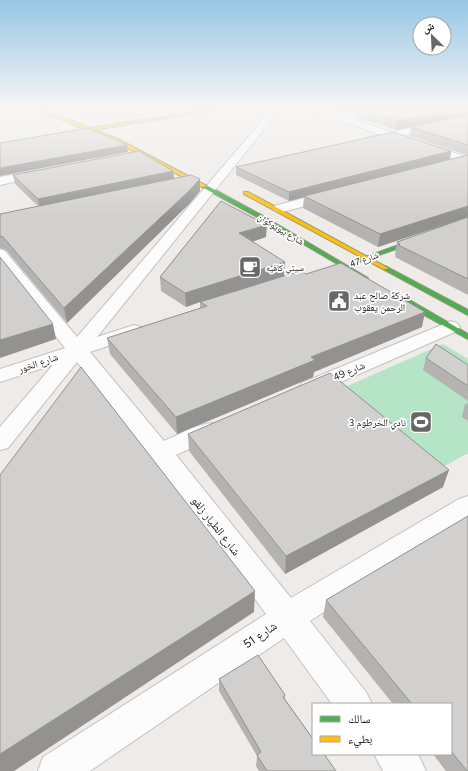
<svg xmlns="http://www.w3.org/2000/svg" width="468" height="771" font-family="Figtree,'Noto Naskh Arabic',sans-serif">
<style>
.pitch{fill:#b5e4c7}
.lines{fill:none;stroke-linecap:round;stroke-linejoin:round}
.lane-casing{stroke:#c4c2c1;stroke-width:2}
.street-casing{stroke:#c4c2c1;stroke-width:2}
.fast-casing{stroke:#999580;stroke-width:2}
.slow-casing{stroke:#999580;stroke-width:2}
.lane{fill:#fcfcfc;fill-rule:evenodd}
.street{fill:#fcfcfc;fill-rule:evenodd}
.fast{fill:#4caf50;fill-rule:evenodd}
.slow{fill:#ffc107;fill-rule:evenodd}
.wall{fill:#b5b3b1}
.shaded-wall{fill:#939290}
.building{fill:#d2d0ce;stroke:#939290}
.labels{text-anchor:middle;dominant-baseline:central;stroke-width:3.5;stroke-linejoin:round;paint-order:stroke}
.far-street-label{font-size:9px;fill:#202020;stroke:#fff}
.far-poi-label{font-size:9px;fill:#202020;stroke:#fff;text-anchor:start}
.poi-label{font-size:10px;fill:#202020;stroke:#fff;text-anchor:start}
.street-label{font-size:10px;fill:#202020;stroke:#fff}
.near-street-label{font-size:12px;fill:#202020;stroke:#fff}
</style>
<rect width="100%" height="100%" fill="#eeebe9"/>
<path class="pitch" d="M 443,344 L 468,359 L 468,453 L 436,471 L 336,391 Z"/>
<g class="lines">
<g class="lane-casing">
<path id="lane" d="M 81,109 L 86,109 L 101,116 L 172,109 L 105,118 L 98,118 Z"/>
</g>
<g class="street-casing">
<g id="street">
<path d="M 270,109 L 278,109 L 262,132 L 97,337 L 134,325 L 141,327 L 143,331 L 141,335 L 90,352 L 164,441 C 181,434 204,419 222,424 L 225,429 L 222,434 L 176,455 L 291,598 L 459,499 L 468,496 L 468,519 L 310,621 L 366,692 L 372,704 L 332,704 L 284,638 L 90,771 L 38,771 L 43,757 L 266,614 L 152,458 L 77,362 L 8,448 L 0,450 L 0,427 L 53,365 L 0,382 L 0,369 L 65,348 L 0,264 L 0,249 L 5,251 L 77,337 L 256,128 Z"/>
<path d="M 308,109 L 320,109 L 392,132 L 468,116 L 468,122 L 370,143 L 365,140 L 366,138 L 381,135 Z"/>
<path d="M 423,143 L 468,157 L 468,164 L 419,148 L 418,146 L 419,144 Z"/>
<path d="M 41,170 L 45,171 L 47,173 L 45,175 L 0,185 L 0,177 Z"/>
<path d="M 331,191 L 335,192 L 337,195 L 335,198 L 279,213 L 272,209 L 274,206 Z"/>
<path d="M 451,321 L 457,323 L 460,327 L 457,331 L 316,393 L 309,395 L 302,393 L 298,388 L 302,383 Z"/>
<path d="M 374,754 L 418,754 L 426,771 L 383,771 Z"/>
</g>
</g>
<g class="fast-casing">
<g id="fast">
<path d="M 202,185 L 206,185 L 263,216 L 368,278 L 365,280 L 363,279 L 259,218 L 202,187 Z"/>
<path d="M 468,220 L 468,224 L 359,262 L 357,263 L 354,261 Z"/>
<path d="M 385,266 L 468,310 L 468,315 L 383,269 L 383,267 Z"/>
<path d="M 395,295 L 401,295 L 468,334 L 468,339 L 395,299 Z"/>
</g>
</g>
<g class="slow-casing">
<g id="slow">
<path d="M 36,109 L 41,109 L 90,128 L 218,109 L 94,130 L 118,139 L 207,186 L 202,187 L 114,141 Z"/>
<path d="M 244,192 L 248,192 L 388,268 L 387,269 L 383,269 L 244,194 Z"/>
</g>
</g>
<use href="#lane" class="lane"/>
<use href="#street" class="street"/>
<use href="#fast" class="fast"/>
<use href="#slow" class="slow"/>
</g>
<g class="wall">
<path d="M 331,109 L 468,109 L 468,115 L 396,130 L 356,117 L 357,109 L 340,112 Z"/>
<path d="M 468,115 L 468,217 L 378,247 L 303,208 L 304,197 L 289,201 L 236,175 L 236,167 L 451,151 L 450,159 L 341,187 L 467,155 L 410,136 L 411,127 Z"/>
<path d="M 173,171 L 174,178 L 200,179 L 200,191 L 189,204 L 67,323 L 6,250 L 0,248 L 0,214 L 38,206 L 15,184 L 13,175 Z"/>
<path d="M 221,201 L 266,237 L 252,242 L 284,276 L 306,274 L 422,327 L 314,372 L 313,377 L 177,434 L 110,354 L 107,338 L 200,308 L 200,302 L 186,307 L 161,291 L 160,277 Z"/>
<path d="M 468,217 L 468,295 L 395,257 L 396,256 L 395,255 L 397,242 Z"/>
<path d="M 426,358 L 468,365 L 468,401 L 423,370 Z"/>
<path d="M 468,403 L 468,421 L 462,417 L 465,404 Z"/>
<path d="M 188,434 L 443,487 L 285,574 L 189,451 Z"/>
<path d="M 468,516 L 468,771 L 446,771 L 433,754 L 451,754 L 451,704 L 393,704 L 323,617 L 326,600 Z"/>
<path d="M 219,679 L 285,695 L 285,699 L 336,771 L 259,771 L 256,766 L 257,756 L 219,691 Z"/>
</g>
<g class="shaded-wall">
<path d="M 341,109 L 357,109 L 340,112 Z"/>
<path d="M 456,109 L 468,109 L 468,115 L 396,130 L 397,121 Z"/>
<path d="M 127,145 L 128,152 L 0,176 L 0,168 Z"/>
<path d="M 451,151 L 450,159 L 289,201 L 289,192 Z"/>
<path d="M 173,171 L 174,179 L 40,208 L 38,199 Z"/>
<path d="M 200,179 L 200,191 L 189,204 L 67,323 L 64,308 Z"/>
<path d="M 468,206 L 468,217 L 378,247 L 380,234 Z"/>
<path d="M 267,225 L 266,237 L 239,246 L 239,233 Z"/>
<path d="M 285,262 L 284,276 L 200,302 L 186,307 L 185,293 Z"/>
<path d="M 425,312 L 422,327 L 314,372 L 313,377 L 177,434 L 176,417 L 311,357 Z"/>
<path d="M 53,324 L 56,339 L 0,358 L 0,340 Z"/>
<path d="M 449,470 L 443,487 L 285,574 L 286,556 Z"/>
<path d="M 255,591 L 254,612 L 14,771 L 0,771 L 0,754 Z"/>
</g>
<g class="building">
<path d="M 359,109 L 456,109 L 397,121 Z"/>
<path d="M 468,115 L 468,145 L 411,127 Z"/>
<path d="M 88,128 L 127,145 L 0,168 L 0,143 Z"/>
<path d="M 393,132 L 451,151 L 289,192 L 236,167 Z"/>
<path d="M 139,151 L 173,171 L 38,199 L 13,175 Z"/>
<path d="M 468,155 L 468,206 L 380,234 L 304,196 Z"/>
<path d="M 191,175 L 200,179 L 188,192 L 64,308 L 3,237 L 0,236 L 0,214 Z"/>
<path d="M 221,201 L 267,225 L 239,233 L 285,262 L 185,293 L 160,277 Z"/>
<path d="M 468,217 L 468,279 L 398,245 L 400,244 L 397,242 Z"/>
<path d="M 0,257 L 53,324 L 0,340 Z"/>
<path d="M 341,263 L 425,312 L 311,357 L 315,360 L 176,417 L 107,338 L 207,306 L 200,302 L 300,271 L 306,274 Z"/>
<path d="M 436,344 L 468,365 L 468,386 L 426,358 Z"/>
<path d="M 81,367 L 255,591 L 0,754 L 0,475 Z"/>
<path d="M 330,373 L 449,470 L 286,556 L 188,434 Z"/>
<path d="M 468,516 L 468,771 L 467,771 L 451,751 L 451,704 L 412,704 L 326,600 Z"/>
<path d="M 258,655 L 285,695 L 283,697 L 313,739 L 313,754 L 324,754 L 336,771 L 267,771 L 257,755 L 261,752 L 219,679 Z"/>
</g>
<linearGradient id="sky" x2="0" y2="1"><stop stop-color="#97c6e5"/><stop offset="0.5" stop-color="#f7f6f5"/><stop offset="1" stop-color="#f7f6f5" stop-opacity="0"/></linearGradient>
<rect width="468" height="217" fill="url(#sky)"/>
<defs>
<g id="cafe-square" transform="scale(1.15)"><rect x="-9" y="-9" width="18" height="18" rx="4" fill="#686766" stroke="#fff"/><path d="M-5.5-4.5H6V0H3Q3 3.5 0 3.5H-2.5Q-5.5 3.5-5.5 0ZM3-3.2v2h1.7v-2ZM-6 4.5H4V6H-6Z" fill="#fff"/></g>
<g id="civic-square" transform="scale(1.15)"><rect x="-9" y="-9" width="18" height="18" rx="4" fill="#686766" stroke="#fff"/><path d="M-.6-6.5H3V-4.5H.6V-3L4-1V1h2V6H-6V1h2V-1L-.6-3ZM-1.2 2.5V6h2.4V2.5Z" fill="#fff"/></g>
<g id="stadium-square" transform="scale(1.15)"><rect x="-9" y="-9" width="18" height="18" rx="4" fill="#686766" stroke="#fff"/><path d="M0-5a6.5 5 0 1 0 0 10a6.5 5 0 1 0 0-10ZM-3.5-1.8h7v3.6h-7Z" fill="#fff"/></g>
</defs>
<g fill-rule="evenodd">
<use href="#cafe-square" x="250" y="267"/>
<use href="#civic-square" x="339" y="301"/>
<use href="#stadium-square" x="421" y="422"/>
</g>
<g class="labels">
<g class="far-street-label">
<text transform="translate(281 229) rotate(31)">شارع بيويوكوان</text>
<text transform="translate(364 259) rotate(-19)">شارع 47</text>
</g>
<g class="far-poi-label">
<text x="266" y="267">سيتي كافيه</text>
</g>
<g class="poi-label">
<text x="354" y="295">شركة صالح عبد<tspan x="354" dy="12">الرحمن يعقوب</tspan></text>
<text x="406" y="422" text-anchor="end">نادي الخرطوم 3</text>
</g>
<g class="street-label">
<text transform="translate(38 363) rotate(-19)">شارع الخور</text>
<text transform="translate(349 371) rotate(-23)">شارع 49</text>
</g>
<g class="near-street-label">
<text transform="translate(216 526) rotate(52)">شارع الطيار زلفو</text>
<text transform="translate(260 635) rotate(-34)">شارع 51</text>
</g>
</g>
<rect x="312" y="703" width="140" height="52" fill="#ffffff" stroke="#a6a6a6"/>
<rect x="320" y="716" width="20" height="6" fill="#4caf50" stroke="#a6a6a6"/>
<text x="348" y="723" font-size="12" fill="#202020">سالك</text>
<rect x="320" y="736" width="20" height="6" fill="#ffc107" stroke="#a6a6a6"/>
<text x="348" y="743" font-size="12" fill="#202020">بطيء</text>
<g transform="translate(432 36) rotate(336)"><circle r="19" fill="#ffffff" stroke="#a6a6a6"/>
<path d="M0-3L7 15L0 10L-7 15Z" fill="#686766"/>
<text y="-6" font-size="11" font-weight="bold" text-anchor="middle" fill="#202020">ش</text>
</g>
</svg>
